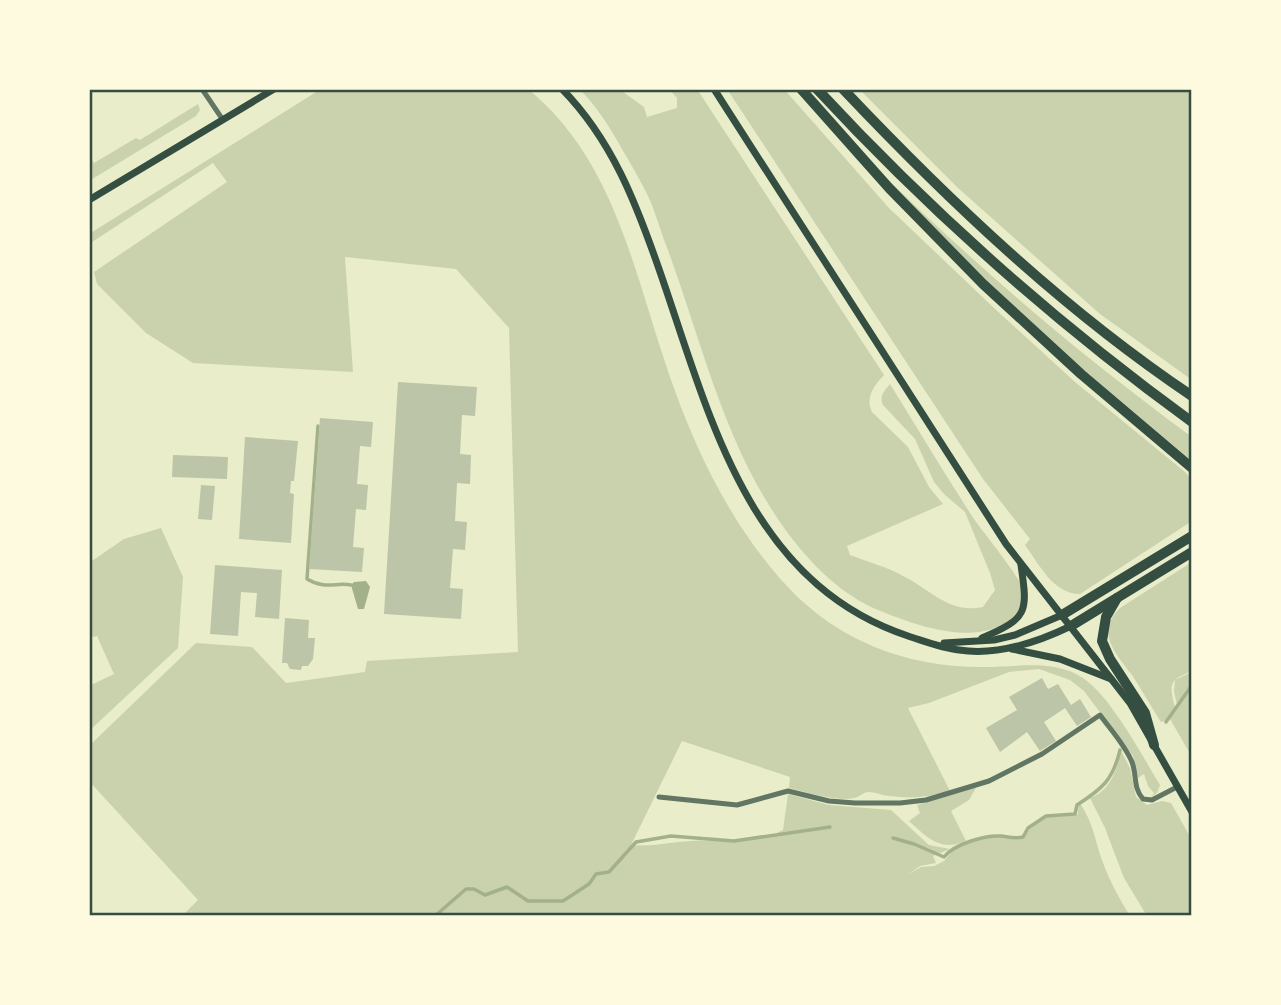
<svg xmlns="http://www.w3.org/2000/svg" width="1281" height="1005" font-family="Commissioner,sans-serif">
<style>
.green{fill:#cad2ad}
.water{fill:#a3b18a}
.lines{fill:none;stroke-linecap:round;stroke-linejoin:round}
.stream{stroke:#a3b18a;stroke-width:3.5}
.building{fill:#bcc5a7}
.minor{stroke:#617663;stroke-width:5}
.secondary{stroke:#344e41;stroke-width:7}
.motorway{stroke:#344e41;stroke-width:10}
.neatline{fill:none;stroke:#344e41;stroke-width:2.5}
</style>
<rect width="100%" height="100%" fill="#e9edc9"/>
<g class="green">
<path d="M 321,89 L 528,89 C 615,160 634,273 669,374 C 695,450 731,525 786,585 C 838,642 909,668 985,667 C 1017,667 1054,659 1083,678 C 1112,698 1141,754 1160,785 L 1157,793 L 1151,797 L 1154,793 L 1148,786 L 1144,774 L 1138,778 L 1133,756 L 1084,691 L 1070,680 L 1039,669 L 1009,672 L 929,703 L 908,708 L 950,791 C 929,797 912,799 890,796 C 883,796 876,792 869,792 C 863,792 860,797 854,798 C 836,802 806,792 789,788 L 790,777 L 682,741 L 631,845 C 652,847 670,842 691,841 C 722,839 754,846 783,830 L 788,794 L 829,805 L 891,810 L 929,845 L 950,849 L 933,856 L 936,863 L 920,866 L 909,874 L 921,867 L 934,866 L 944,861 L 956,847 L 972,840 L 996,835 L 1021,839 C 1030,829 1040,816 1054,815 C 1063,815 1070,818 1078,814 L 1079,802 C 1094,824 1094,837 1102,860 C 1109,880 1119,898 1130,916 L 182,916 L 198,900 L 89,781 L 89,746 L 196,643 L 252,647 L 286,683 L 365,672 L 367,661 L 518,652 L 509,328 L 456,269 L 345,257 L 353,372 L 193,363 L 146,333 L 97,284 L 94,272 L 227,182 L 213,163 L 89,244 L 89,234 Z"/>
<path d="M 579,89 L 619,89 L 644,107 L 647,117 L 677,108 L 677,98 L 669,89 L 697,89 L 884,375 C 874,385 865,398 872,412 L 908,447 L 929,487 L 943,504 L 847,546 L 850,555 C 868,562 888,567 905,577 C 932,591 950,614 983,607 L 995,590 L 990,573 L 965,512 L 945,495 L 934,482 L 915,439 L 883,405 C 879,395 884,392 890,384 C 918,429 945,475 974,519 C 983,532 1020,577 1022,588 C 1025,598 1020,611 1013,617 C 978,649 915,625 878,610 C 842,595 813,566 790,536 C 725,450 703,344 666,245 C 660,229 655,211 648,196 C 640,180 631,164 622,149 C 610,128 597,106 579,89 Z"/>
<path d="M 727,89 L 784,89 L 888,207 L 994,308 L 1075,382 L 1185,472 L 1192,480 L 1192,521 L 1080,594 C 1053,594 1039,564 1025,545 L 1030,539 L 983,479 Z"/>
<path d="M 859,89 L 1192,89 L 1192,380 L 1100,314 L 958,188 Z"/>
<path d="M 198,104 L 200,110 L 196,116 L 89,181 L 89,156 L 94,163 L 136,138 L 140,140 Z"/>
<path d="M 868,160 C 970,261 1076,352 1192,437 L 1192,461 L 1025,320 Z"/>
<path d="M 161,528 L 183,577 L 178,648 L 89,731 L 89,686 L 114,674 L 97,636 L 93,637 L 89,629 L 89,563 L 124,539 Z"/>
<path d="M 1192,562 L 1192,671 C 1169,681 1169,682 1175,708 L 1165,721 L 1161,722 C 1151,707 1142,690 1132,675 C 1115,653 1095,632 1120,608 Z"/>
<path d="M 1192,672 L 1192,682 L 1177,705 L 1174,691 L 1175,680 Z"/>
<path d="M 1192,686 L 1192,757 L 1170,719 Z"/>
<path d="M 1121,751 L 1130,768 L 1136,797 L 1147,805 L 1162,801 L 1171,803 L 1192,840 L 1192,916 L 1147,916 L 1124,878 L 1105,828 L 1090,798 C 1110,791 1117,770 1121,751 Z"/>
<path d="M 977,786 L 969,800 L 951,811 L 966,841 C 940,852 928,838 909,821 L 920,813 L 917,805 Z"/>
</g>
<path class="water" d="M 366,581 L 370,587 L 364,609 L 358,609 L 351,585 L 354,582 Z"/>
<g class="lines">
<g class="stream">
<path d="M 318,426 L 307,579 C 326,590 336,582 351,585"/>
<path d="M 1166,722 L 1192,685"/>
<path d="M 893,838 L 914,844 L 944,857 C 954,844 985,835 1001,836 C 1009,837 1015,839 1023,837 L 1028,828 L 1046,816 L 1075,814 L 1077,805 C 1102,789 1113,780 1120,750"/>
<path d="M 435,916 L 466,889 L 474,889 L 485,895 L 507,887 L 528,901 L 563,901 L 589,884 L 596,874 L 609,872 L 636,842 L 671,836 L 734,841 L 830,827"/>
</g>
</g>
<g class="building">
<path d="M 398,382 L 477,387 L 475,416 L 462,415 L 460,454 L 471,455 L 470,484 L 457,483 L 455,521 L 467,522 L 465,550 L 453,549 L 450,588 L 463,589 L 461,619 L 384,614 Z"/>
<path d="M 320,418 L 373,422 L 371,447 L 360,446 L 357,484 L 368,485 L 366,510 L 356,509 L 353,547 L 364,548 L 362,572 L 309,569 Z"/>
<path d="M 245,437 L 298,441 L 294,481 L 291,481 L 290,493 L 294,494 L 291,543 L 239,539 Z"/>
<path d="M 173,455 L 228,457 L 227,479 L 172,477 Z"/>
<path d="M 201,485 L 215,486 L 212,520 L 198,519 Z"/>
<path d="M 215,565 L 282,570 L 279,619 L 255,617 L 257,593 L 241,592 L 238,636 L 210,634 Z"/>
<path d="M 285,618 L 309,620 L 308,638 L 315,638 L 313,659 L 308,666 L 302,666 L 301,670 L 290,669 L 287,663 L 282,663 Z"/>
<path d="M 1042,678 L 1048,689 L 1058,684 L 1071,705 L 1080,699 L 1091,717 L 1077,726 L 1065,708 L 1044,722 L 1056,741 L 1040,751 L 1027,732 L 1000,752 L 986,728 L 1017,710 L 1009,697 Z"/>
</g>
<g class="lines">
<g class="minor">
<path d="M 202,89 L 223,120"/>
<path d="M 659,797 L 737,805 L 788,791 L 829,801 L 855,803 L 900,803 L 926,800 L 989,781 L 1042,754 L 1100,715 C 1111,730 1125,745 1132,762 C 1137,775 1133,788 1143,799 L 1152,800 L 1177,787"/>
</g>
<g class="secondary">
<path d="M 562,89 C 612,140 636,203 659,269 C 709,412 746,582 908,636 C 924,641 942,648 959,650 C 997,656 1038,642 1071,626"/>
<path d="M 714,89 L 1006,544 L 1130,703 L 1192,812"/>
<path d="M 89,200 L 274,89"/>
<path d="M 982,638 C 1028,618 1028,613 1021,565"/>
<path d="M 944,643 L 994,640 L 1015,635 L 1062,615"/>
<path d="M 1012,649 L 1060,659 L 1111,679"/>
</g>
<g class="motorway">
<path d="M 801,89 L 889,188 L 983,284 L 1081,374 L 1192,468"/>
<path d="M 817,89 C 931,212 1056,323 1192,422"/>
<path d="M 843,89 C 949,201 1064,310 1192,396"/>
<path d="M 1117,598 L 1106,617 L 1102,641 L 1110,659 L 1145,713 L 1154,745"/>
<path d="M 1062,615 L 1192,536"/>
<path d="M 1071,626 L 1192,552"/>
</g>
</g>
<rect width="1281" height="1005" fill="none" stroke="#fefae0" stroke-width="182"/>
<rect x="91" y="91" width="1099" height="823" class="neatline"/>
</svg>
